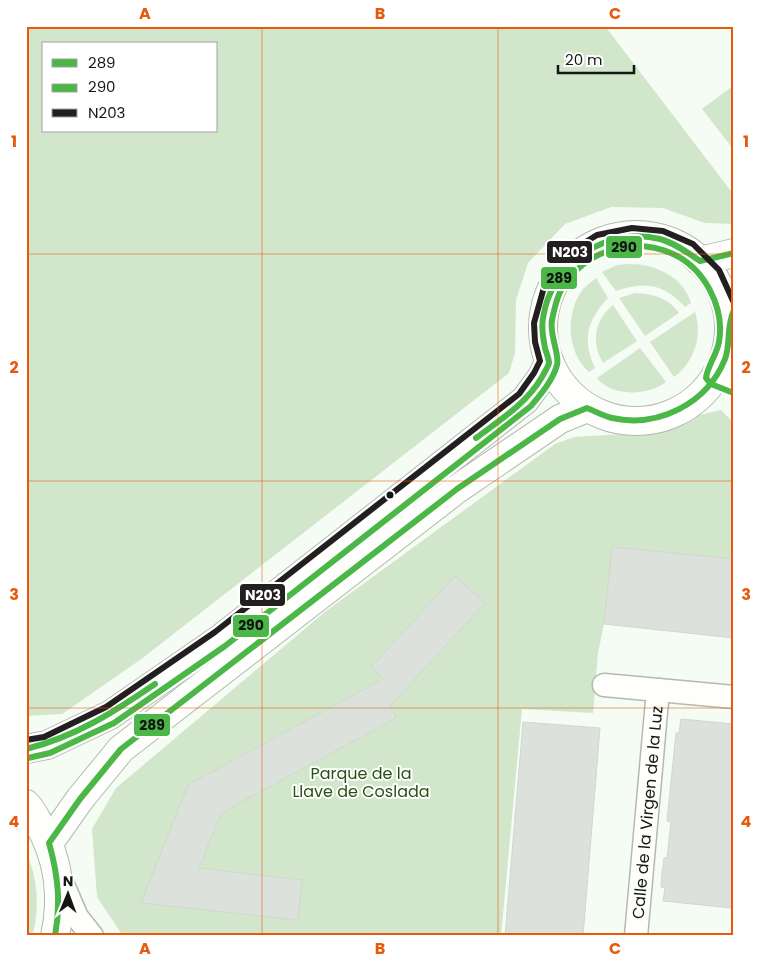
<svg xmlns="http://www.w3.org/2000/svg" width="760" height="962" font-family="Poppins,sans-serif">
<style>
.green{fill:#d1e6cb;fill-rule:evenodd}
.building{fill:#dce2db;stroke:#d1d7d0}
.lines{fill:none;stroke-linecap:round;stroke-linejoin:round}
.street-casing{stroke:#b4b9b2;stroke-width:25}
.secondary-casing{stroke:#b4b9b2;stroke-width:30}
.street{stroke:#fefffd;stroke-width:22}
.secondary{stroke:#fefffd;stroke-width:28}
.bus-1-casing{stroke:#fff;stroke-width:10}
.bus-2-casing{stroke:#fff;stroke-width:10}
.bus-3-casing{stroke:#fff;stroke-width:10}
.bus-1{stroke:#4ab747;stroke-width:6}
.bus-2{stroke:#4ab747;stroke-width:6}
.bus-3{stroke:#231f20;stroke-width:6}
.grid{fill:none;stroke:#e8590c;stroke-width:1;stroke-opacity:0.55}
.bus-dot{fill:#141812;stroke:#fff;stroke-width:2}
.labels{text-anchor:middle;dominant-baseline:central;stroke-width:4;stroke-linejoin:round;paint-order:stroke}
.park-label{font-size:16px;fill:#255211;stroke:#fff}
.street-label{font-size:16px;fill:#141812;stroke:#fff}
.line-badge{stroke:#fff;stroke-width:2}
.badge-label{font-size:14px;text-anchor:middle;font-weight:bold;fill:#fff}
.pale-badge-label{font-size:14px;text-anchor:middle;font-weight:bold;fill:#111}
.neatline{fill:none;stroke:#e8590c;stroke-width:2}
.grid-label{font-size:16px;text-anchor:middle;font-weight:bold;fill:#e8590c}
</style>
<rect width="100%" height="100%" fill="#f5fcf4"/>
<g class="green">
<path d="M 26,26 L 605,26 L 734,195 L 734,224 L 705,223 L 663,208 L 611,207 L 565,224 L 528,263 L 516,300 L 515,353 L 509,373 L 140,660 L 62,714 L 26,716 ZM 44,44 L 216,44 L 216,131 L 44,131 Z"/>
<path d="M 734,85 L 734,150 L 702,109 Z"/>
<path d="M 629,264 C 655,264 683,276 691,303 L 685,307 C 664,284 645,281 616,291 L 602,272 L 617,265 Z"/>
<path d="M 596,278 L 608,298 C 587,320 582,340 595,368 L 589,372 C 566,352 565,311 584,288 C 588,285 592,281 596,278 Z"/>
<path d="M 635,293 C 653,294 667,297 679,313 L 645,336 L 619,298 Z"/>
<path d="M 613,305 L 637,341 L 603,363 C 591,342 594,321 613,305 Z"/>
<path d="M 695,312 C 703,336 694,362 674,377 L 650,342 Z"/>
<path d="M 640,348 L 666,382 C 648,396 612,397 597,378 Z"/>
<path d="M 721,410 L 734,423 L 734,559 L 612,547 L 604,624 L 598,653 L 593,713 L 522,709 L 501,936 L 123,936 L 97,897 L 92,829 L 116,788 L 326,611 L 555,444 L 574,437 L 640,433 L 665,423 Z"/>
<path d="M 26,853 C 38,877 40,910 32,936 L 26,936 Z"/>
</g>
<g class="building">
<path d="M 612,547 L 734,559 L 734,638 L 604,624 Z"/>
<path d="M 455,576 L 485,603 L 390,706 L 396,718 L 221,813 L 199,868 L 302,880 L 298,920 L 141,903 L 188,785 L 383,679 L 371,667 Z"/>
<path d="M 681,719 L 734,724 L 734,892 L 732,908 L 663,901 L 665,888 L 661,887 L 662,873 L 664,858 L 667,858 L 671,822 L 667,821 L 676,733 L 679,733 Z"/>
<path d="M 523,722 L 600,728 L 583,936 L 505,936 Z"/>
</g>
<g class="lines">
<g class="street-casing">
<g id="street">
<path d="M 715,376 L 734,384"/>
<path d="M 604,685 L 734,697"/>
<path d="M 61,880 L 77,917 L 92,936"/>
<path id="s1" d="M 636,936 L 658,690"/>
</g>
</g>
<g class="secondary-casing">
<g id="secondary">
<circle cx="636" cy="328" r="93"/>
<path d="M 700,261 L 734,253"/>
<path d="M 26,749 L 47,745 L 110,715 L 220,639 L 525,400 L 542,377 L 549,362"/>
<path d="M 26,804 C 32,810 35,817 39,824 C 59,860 64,896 55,936"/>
<path d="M 49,843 L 80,799 L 121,749 L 457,489 L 560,419 L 587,408"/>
</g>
</g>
<use href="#street" class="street"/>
<use href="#secondary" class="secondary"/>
<g class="bus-1-casing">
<g id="bus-1">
<path d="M 476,438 C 500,420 527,403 542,377 C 544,373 548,367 549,363 C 549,359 546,352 545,348 C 543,338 541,328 543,318 C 551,263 606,226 660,239 C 675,243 688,253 700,261 L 734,253"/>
<path d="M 26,749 C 75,737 114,712 155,684"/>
<path d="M 55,936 C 61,903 58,875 49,843 L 80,799 L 121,749 L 457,489 L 560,419 L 587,408 C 595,411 603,416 612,418 C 658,428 707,404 725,359 C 731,343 726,326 734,310"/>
</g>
</g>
<g class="bus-2-casing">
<path id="bus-2" d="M 28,758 L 50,753 L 114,723 L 225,646 L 531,406 C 541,394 553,380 557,365 C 560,355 549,334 552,320 C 554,310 557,295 563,287 C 586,250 633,236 673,254 C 704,268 725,307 719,342 C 717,354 707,367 706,378 L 711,384 L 731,392"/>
</g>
<g class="bus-3-casing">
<path id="bus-3" d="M 26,740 L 44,737 L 106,707 L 215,632 L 519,394 L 534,373 L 540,361 L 535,342 L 534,323 L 546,280 L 568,253 L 597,235 L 632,228 L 663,231 L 693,244 L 719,270 L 734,303"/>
</g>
<use href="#bus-1" class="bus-1"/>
<use href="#bus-2" class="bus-2"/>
<use href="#bus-3" class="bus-3"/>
</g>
<path class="grid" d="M 262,26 L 262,936M 498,26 L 498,936M 26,254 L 734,254M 26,481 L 734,481M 26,708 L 734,708"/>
<circle class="bus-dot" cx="390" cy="495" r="4.5"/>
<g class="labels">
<g class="park-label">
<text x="361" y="773">Parque de la<tspan x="361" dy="18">Llave de Coslada</tspan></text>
</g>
<g class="street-label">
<text stroke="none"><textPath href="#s1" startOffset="124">Calle de la Virgen de la Luz</textPath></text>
</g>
</g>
<g class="line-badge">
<rect x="605" y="235" width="38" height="24" rx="5" fill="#4ab747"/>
<rect x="546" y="240" width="47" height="24" rx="5" fill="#231f20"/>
<rect x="540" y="266" width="38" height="24" rx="5" fill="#4ab747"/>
<rect x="239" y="583" width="47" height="24" rx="5" fill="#231f20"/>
<rect x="232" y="614" width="38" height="24" rx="5" fill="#4ab747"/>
<rect x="133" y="713" width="38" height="24" rx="5" fill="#4ab747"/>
</g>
<g class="badge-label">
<text x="570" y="257">N203</text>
<text x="263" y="600">N203</text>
</g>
<g class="pale-badge-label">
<text x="624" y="252">290</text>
<text x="559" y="283">289</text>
<text x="251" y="630">290</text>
<text x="152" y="730">289</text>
</g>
<rect width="760" height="962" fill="none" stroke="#ffffff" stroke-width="55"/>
<rect x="42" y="42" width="175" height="90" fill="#ffffff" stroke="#a1a3a0"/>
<rect x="52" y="59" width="25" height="8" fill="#4ab747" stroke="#a1a3a0"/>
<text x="88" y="68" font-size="15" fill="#141812">289</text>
<rect x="52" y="84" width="25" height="8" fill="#4ab747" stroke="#a1a3a0"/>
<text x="88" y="92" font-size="15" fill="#141812">290</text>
<rect x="52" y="109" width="25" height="8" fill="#231f20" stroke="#a1a3a0"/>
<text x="88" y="118" font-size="15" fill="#141812">N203</text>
<g transform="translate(68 894) rotate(1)" stroke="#ffffff" stroke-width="4" paint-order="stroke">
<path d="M0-4L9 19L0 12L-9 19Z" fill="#141812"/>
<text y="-8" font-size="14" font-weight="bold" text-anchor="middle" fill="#141812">N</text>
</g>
<path d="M558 65v8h76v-8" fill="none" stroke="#141812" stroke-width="2.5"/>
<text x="565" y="65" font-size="15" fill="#141812" stroke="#ffffff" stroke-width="4" paint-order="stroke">20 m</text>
<rect x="28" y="28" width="704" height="906" class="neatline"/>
<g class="grid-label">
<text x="145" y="19">A</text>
<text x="380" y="19">B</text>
<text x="615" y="19">C</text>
<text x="14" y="147">1</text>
<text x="746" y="147">1</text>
<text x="14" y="373">2</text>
<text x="746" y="373">2</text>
<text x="14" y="600">3</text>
<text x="746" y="600">3</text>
<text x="14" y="827">4</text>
<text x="746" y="827">4</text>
<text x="145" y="954">A</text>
<text x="380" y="954">B</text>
<text x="615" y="954">C</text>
</g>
</svg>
